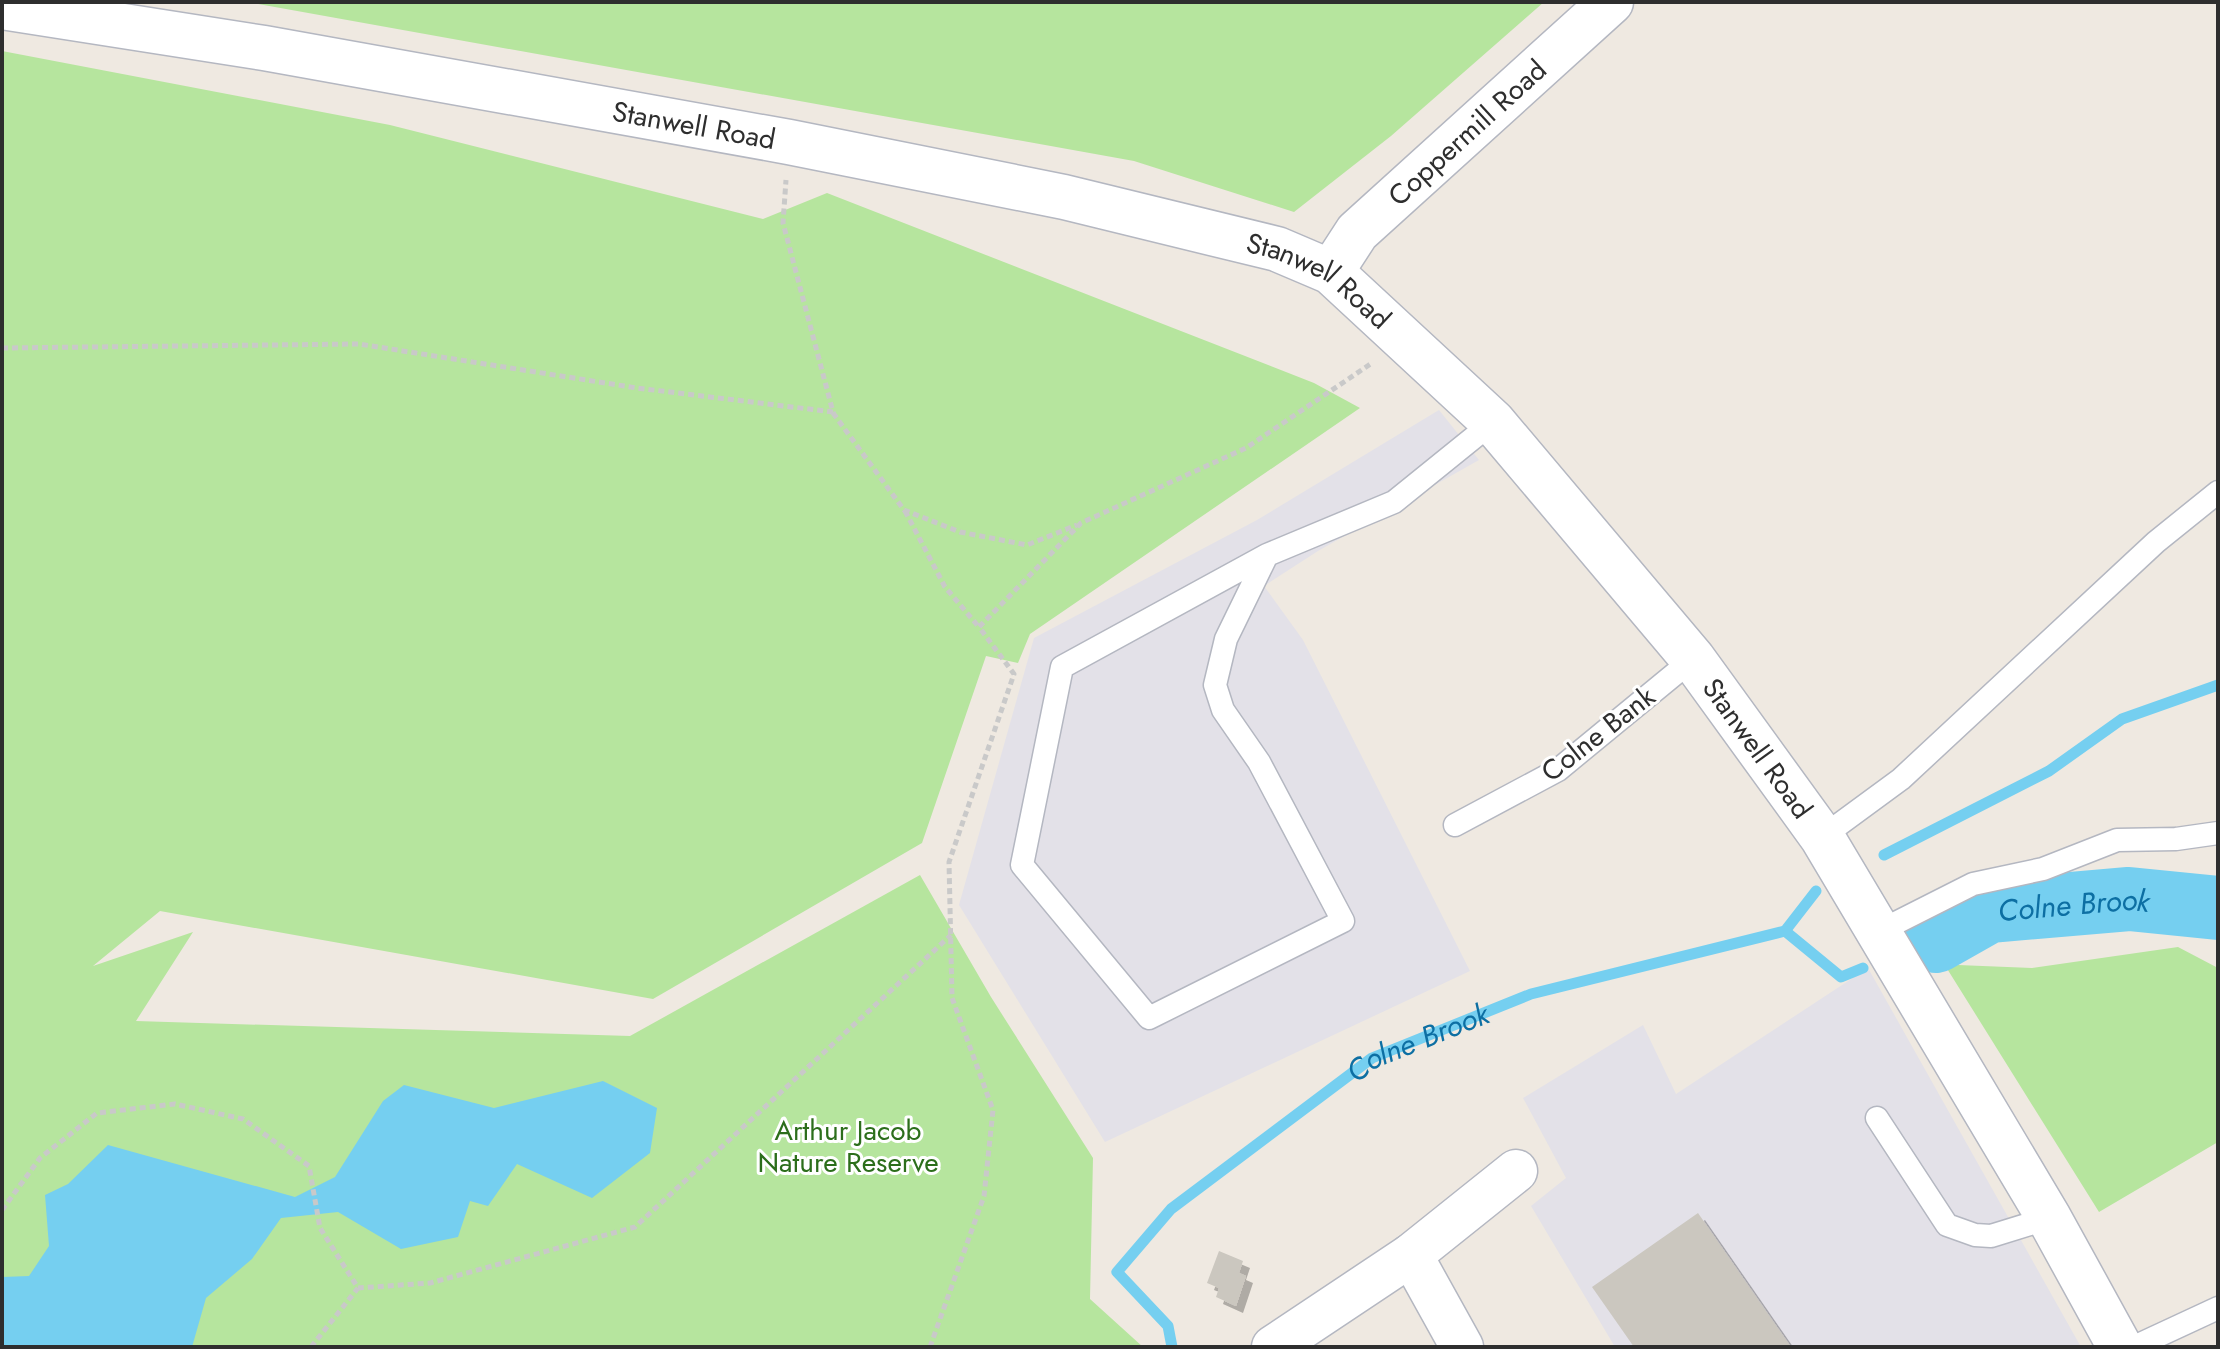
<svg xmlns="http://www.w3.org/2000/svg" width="2220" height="1349" font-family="Jost,sans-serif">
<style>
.industrial{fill:#e3e1e8}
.green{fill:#b6e59e}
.water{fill:#75cff0}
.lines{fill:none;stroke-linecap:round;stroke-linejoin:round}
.stream{stroke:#75cff0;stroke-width:11}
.river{stroke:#75cff0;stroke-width:64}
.building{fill:#cbc7bf;filter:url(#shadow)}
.service-casing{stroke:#b4b7c1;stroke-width:25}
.minor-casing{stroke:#b4b7c1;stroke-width:45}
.tertiary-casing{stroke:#b4b7c1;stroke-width:47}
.path{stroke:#c9c9c9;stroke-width:5;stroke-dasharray:6 4;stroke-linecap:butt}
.service{stroke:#fff;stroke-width:22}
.minor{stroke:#fff;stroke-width:42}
.tertiary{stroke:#fff;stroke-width:44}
.labels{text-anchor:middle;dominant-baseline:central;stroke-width:6;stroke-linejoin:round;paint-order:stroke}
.street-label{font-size:28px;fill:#2e2e2e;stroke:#fff}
.park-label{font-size:28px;fill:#2c6e1b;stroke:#fff}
.water-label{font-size:30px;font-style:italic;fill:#0d6fa3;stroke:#fff}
</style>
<defs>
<filter id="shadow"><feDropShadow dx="7" dy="7" stdDeviation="0" flood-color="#0004"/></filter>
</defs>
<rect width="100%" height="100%" fill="#efe9e1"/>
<g class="industrial">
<path d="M 1439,410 L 1479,460 L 1318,551 L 1264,586 L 1303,640 L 1470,971 L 1105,1142 L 959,905 L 1034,638 L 1257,520 Z"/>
<path d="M 1868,968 L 2081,1347 L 1615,1347 L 1531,1206 L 1566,1178 L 1523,1098 L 1643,1025 L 1676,1094 Z"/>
</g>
<g class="green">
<path d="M 247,2 L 1544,2 L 1391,136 L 1294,212 L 1134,161 Z"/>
<path d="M 2,51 L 390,125 L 763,219 L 827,193 L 1314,383 L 1360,408 L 1030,634 L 1018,663 L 986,656 L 922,843 L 653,999 L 160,911 L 93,966 L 193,932 L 136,1021 L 630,1036 L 920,875 L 991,997 L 1093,1158 L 1090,1299 L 1143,1347 L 2,1347 Z"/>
<path d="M 2178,947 L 2218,968 L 2218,1142 L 2099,1212 L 1946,967 L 1958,965 L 2032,968 Z"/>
</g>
<path class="water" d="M 603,1081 L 657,1108 L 650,1153 L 592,1198 L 517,1164 L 488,1206 L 470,1201 L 458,1237 L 401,1249 L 338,1212 L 281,1218 L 252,1259 L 206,1298 L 192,1347 L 2,1347 L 2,1277 L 29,1276 L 49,1246 L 45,1195 L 68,1184 L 108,1145 L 295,1197 L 335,1177 L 383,1101 L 404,1085 L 494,1108 Z"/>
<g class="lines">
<g class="stream">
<path d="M 1884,855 L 2049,771 L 2122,719 L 2218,685"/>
<path d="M 1785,931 L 1816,891"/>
<path id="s1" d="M 1172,1347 L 1168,1326 L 1117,1272 L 1171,1209 L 1372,1058 L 1531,994 L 1785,931 L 1841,977 L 1863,968"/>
</g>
<path class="river" id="s2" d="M 1936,941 L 1989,911 L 2129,899 L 2218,908"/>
</g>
<g class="building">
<path d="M 1698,1213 L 1791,1347 L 1634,1347 L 1592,1287 Z"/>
<path d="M 1219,1251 L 1243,1261 L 1239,1273 L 1246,1276 L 1236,1306 L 1216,1297 L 1219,1288 L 1207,1283 Z"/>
</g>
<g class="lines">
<g class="service-casing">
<g id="service">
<path d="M 1267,555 L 1226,639 L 1215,685 L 1223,710 L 1259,762 L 1343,921 L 1149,1018 L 1022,865 L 1062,667 L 1267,555 L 1394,502 L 1493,422"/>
<path d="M 1455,825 L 1558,770 L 1693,659"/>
<path d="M 1822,837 L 1901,779 L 2156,542 L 2218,492"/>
<path d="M 1876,933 L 1973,884 L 2043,869 L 2117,840 L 2176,839 L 2218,833"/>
<path d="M 1877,1118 L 1947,1225 L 1975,1235 L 1991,1236 L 2049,1218"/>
<path d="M 2134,1347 L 2218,1308"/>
</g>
</g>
<g class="minor-casing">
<g id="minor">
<path d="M 1411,1255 L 1462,1347"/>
<path d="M 1273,1347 L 1411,1255 L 1516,1171"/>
</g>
</g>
<g class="tertiary-casing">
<g id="tertiary">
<path id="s3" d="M 2,7 L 264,48 L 789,142 L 1064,197 L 1277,249 L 1331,272 L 1493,422 L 1693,659 L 1822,837 L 2049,1218 L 2120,1347"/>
<path id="s4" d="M 1331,272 L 1357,232 L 1611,2"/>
</g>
</g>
<g class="path">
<path d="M 2,348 L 359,344 L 637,388 L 833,412 L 783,223 L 786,180"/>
<path d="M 833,413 L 904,510 L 960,532 L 1027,545 L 1077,525"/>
<path d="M 905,511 L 945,587 L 978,626"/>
<path d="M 2,1210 L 40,1158 L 97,1113 L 175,1104 L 243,1119 L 309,1166 L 320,1228 L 358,1288 L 430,1283 L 635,1227 L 951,935"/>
<path d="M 311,1347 L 358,1288"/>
<path d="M 930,1347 L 984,1196 L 993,1110 L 952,998 L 949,862 L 1014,674 L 979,627 L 1081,523 L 1246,448 L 1372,363"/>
</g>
<use href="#service" class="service"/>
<use href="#minor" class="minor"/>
<use href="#tertiary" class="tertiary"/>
</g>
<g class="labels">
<g class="street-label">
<text stroke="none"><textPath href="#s3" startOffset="702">Stanwell Road</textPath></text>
<text stroke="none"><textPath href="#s4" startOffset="196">Coppermill Road</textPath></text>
<text stroke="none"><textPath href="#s3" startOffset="1350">Stanwell Road</textPath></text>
<text transform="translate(1598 734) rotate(-38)">Colne Bank</text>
<text stroke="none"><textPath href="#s3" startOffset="1998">Stanwell Road</textPath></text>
</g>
<g class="park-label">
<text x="848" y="1130">Arthur Jacob<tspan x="848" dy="32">Nature Reserve</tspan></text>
</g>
<g class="water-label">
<text stroke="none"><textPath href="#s2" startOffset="146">Colne Brook</textPath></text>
<text stroke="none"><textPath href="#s1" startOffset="478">Colne Brook</textPath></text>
</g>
</g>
<rect width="2220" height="1349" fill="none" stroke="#2e2e2e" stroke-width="8"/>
</svg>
